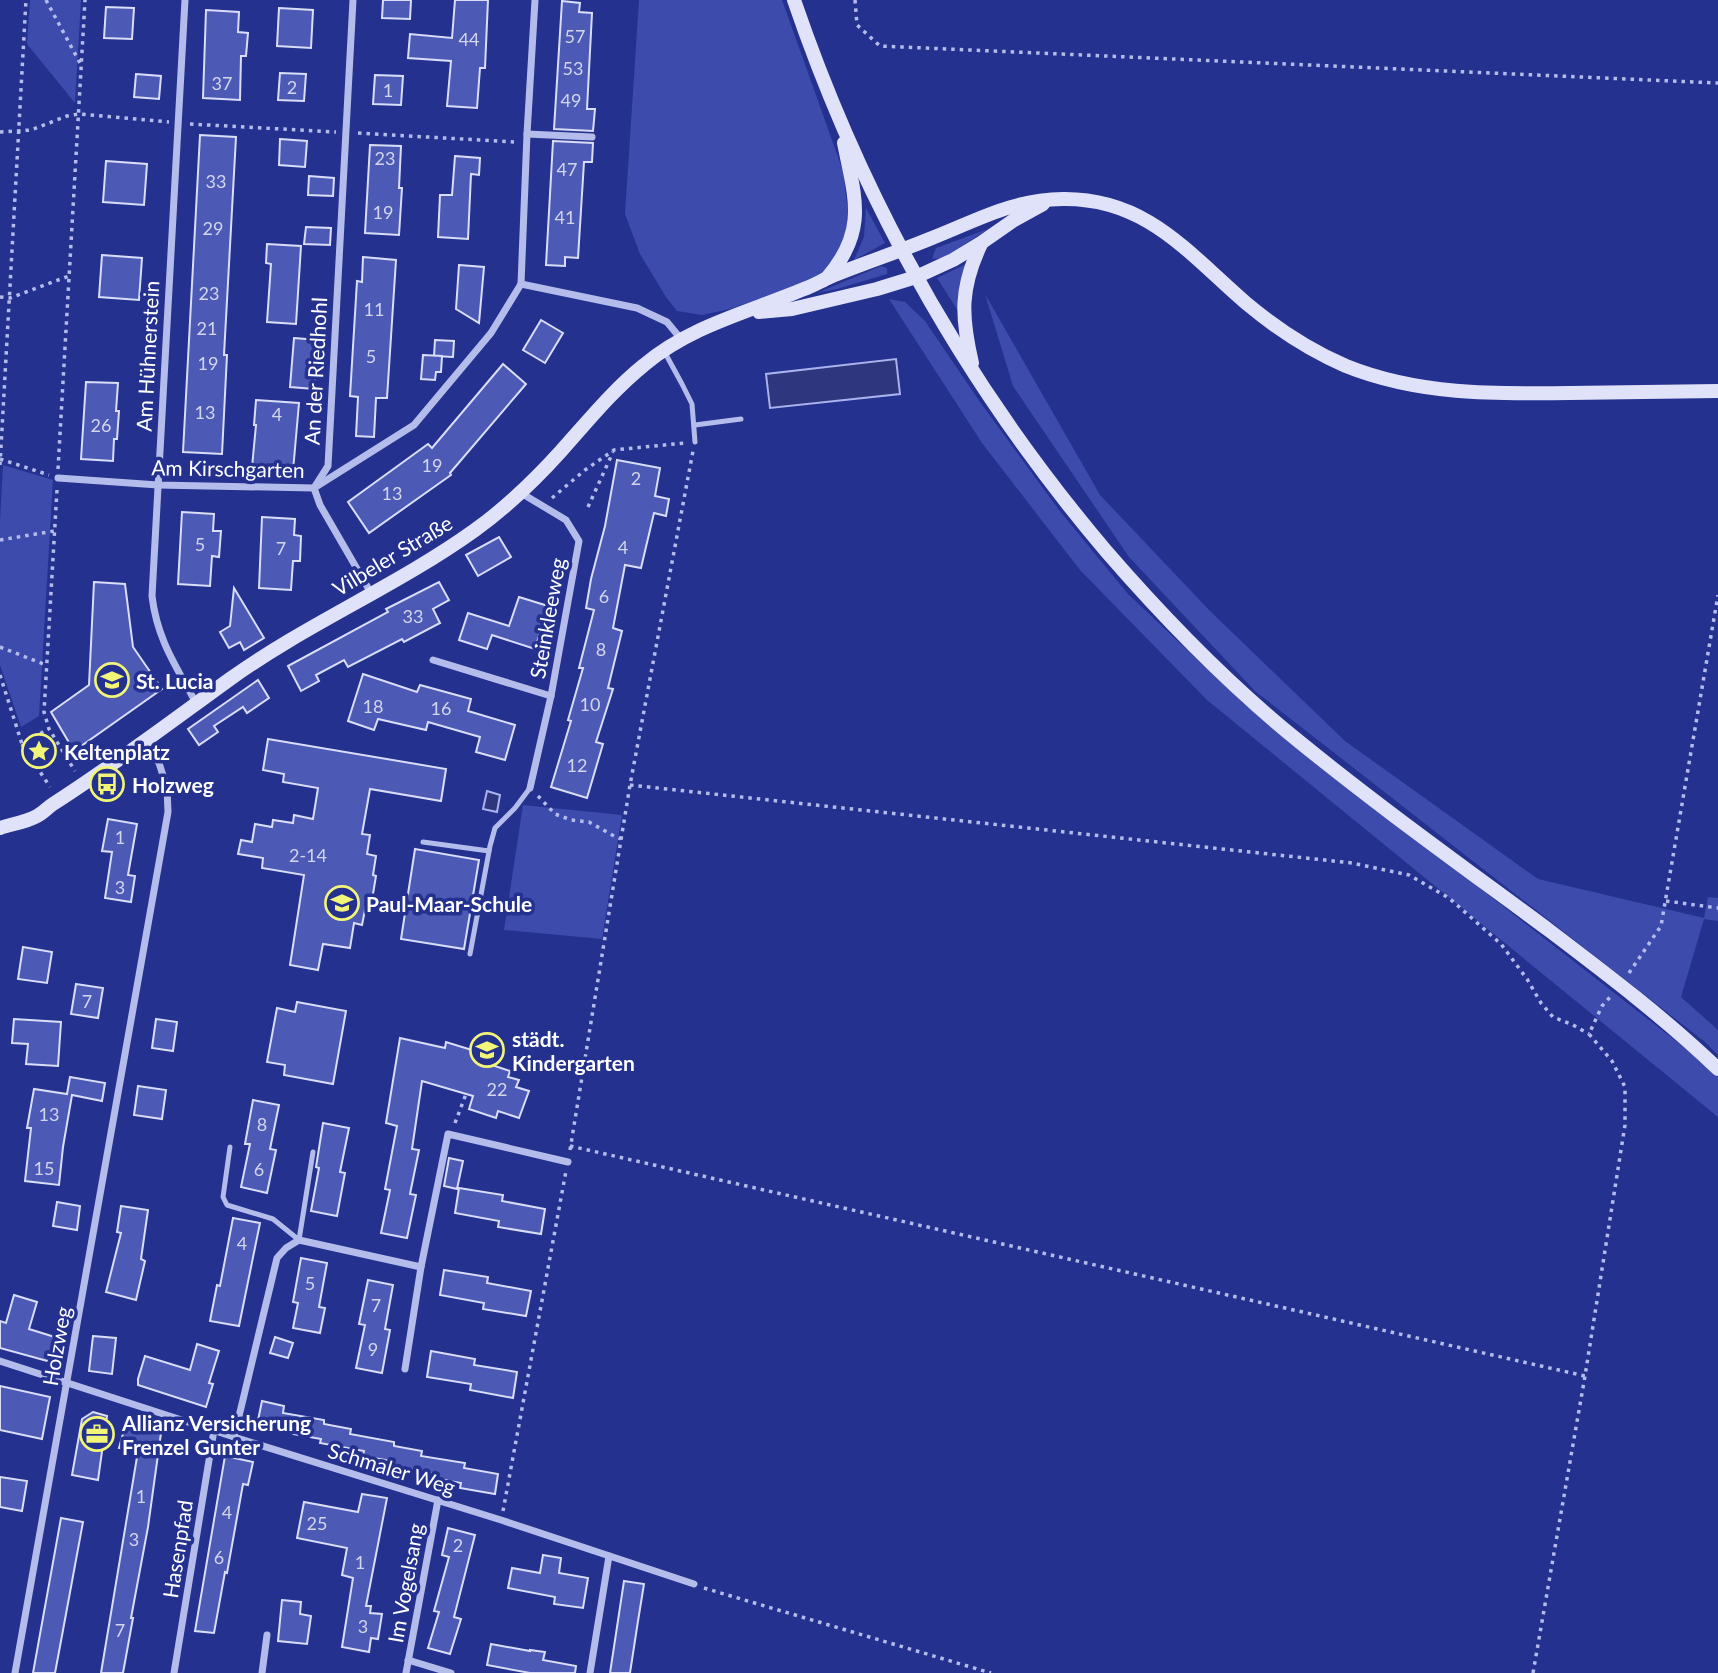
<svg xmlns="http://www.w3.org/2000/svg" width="1718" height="1673" font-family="Lato,sans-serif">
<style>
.green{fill:#3d4bad}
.water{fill:#2e377e;stroke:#a9b2ec;stroke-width:2}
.building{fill:#4d5ab5;stroke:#d9ddf8;stroke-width:2}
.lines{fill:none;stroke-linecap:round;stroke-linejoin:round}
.path{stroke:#b4bceb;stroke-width:3.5;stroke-dasharray:3.5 5;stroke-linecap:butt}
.lane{stroke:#b4bceb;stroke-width:5}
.street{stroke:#b4bceb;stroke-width:7}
.secondary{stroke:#e0e2f9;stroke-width:14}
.labels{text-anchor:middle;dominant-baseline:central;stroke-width:7;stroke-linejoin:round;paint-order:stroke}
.number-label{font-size:18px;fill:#d2d6ec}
.street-label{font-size:21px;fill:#fff;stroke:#24318e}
.poi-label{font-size:21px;font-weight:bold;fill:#fff;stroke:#24318e;text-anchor:start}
</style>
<rect width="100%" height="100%" fill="#24318e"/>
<g class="green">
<path d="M 30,0 L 81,0 L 75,103 L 27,44 Z"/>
<path d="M 639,0 L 782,0 L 843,171 L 850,229 L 826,270 L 811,281 L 730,309 L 702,315 L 677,311 L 666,297 L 640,254 L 625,214 Z"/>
<path d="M 866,208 L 885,243 L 854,260 L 864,237 Z"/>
<path d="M 988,229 L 944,258 L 932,259 L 936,248 Z"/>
<path d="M 968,263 L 962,317 L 937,278 Z"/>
<path d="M 881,266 L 887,268 L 887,274 L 837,289 L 817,293 Z"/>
<path d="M 985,294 L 1100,495 L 1211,612 L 1345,741 L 1538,879 L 1704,918 L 1708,897 L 1718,898 L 1718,921 L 1704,919 L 1681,997 L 1718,1030 L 1718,1055 L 1705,1042 L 1255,691 L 1129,557 L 1013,386 Z"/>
<path d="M 889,299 L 905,302 L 925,321 L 980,402 L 1059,510 L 1128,594 L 1244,704 L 1699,1059 L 1718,1077 L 1718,1117 L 1207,700 L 1080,570 L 982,443 Z"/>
<path d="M 3,465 L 53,480 L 39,716 L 21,727 L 0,665 L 0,520 Z"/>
<path d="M 523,805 L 622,815 L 602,939 L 504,930 Z"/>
</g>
<g class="water">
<path d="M 896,359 L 900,394 L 770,408 L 766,374 Z"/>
<path d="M 487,791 L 500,795 L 497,812 L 483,809 Z"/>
</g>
<g class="building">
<path d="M 383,0 L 411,0 L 410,19 L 382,18 Z"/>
<path d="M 455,0 L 488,0 L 485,68 L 480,68 L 477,108 L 447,106 L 451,61 L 408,58 L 410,34 L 452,38 Z"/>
<path d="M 562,1 L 580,3 L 579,12 L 592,13 L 587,109 L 595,109 L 593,131 L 554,129 Z"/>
<path d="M 106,7 L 134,8 L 132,39 L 104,38 Z"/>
<path d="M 279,8 L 313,10 L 311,48 L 277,46 Z"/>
<path d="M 206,10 L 239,12 L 238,32 L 248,33 L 246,56 L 241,56 L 240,100 L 203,98 Z"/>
<path d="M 280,73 L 306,74 L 304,101 L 278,100 Z"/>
<path d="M 136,74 L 161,76 L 159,99 L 134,97 Z"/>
<path d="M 375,75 L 403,76 L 401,105 L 373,104 Z"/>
<path d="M 200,135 L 236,137 L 224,355 L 227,355 L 222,454 L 183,452 Z"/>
<path d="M 280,139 L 307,141 L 305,167 L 279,165 Z"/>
<path d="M 553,141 L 593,143 L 592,162 L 584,162 L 578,258 L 565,257 L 565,266 L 546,265 Z"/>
<path d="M 370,145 L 401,146 L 399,188 L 402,188 L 399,235 L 365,233 Z"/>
<path d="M 455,156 L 480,158 L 479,175 L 471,174 L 468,239 L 438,237 L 440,195 L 452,195 Z"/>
<path d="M 106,161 L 147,164 L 144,205 L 103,202 Z"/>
<path d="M 309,176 L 334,178 L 333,196 L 308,195 Z"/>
<path d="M 306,227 L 331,228 L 330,245 L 304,244 Z"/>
<path d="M 267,244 L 301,246 L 296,324 L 267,322 L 271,264 L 266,263 Z"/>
<path d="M 102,255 L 142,258 L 139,300 L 99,297 Z"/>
<path d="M 363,257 L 396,260 L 387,398 L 376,398 L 374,437 L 356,436 L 358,397 L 350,396 L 357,281 L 362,282 Z"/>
<path d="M 459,265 L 484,267 L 479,323 L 456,309 Z"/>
<path d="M 541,320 L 563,333 L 545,363 L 523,350 Z"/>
<path d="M 294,338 L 318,340 L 314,389 L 290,387 Z"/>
<path d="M 435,340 L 454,341 L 453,357 L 434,356 Z"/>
<path d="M 423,355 L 442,356 L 441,372 L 436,372 L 435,380 L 421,379 Z"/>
<path d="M 503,364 L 526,384 L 450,473 L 451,475 L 369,533 L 348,502 L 428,444 L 432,448 Z"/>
<path d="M 86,382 L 118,383 L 116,411 L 119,411 L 117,439 L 114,439 L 113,461 L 81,459 Z"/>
<path d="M 256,400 L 299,403 L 293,471 L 252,467 L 256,425 L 254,425 Z"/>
<path d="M 617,460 L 660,468 L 655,496 L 669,499 L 666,516 L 654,513 L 641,568 L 625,565 L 613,628 L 622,631 L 608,688 L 613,689 L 596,742 L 603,744 L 587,798 L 551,787 L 571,721 L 568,720 L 583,668 L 579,668 L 594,610 L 586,608 L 591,579 L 605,526 Z"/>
<path d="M 182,512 L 214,514 L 213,531 L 221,531 L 219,557 L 212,556 L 210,586 L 178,584 Z"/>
<path d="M 262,517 L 295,519 L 294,535 L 301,536 L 300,561 L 293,561 L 291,590 L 259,588 Z"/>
<path d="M 499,537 L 511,557 L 478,576 L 466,555 Z"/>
<path d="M 94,582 L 125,584 L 133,647 L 162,689 L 74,751 L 51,712 L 89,685 Z"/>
<path d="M 439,582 L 449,600 L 433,609 L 440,623 L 404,642 L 402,639 L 348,667 L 344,660 L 316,675 L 319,681 L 301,691 L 288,666 L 388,612 L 386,609 Z"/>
<path d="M 234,588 L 264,638 L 244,650 L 240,642 L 229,648 L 220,632 L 230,626 Z"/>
<path d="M 519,597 L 548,606 L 535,649 L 492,635 L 487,649 L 459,640 L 468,613 L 509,626 Z"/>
<path d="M 363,674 L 417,692 L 420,685 L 471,699 L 468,711 L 515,725 L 505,760 L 476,752 L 480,737 L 428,722 L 426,730 L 378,719 L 374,730 L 348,721 Z"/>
<path d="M 258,680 L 269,698 L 247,713 L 243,707 L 214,726 L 218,732 L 199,745 L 188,729 Z"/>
<path d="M 268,739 L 446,769 L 441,801 L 370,789 L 362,834 L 370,835 L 367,854 L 376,856 L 373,875 L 376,876 L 371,906 L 366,905 L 362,925 L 354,923 L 350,948 L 323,944 L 318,970 L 290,965 L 304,875 L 262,868 L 263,858 L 238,854 L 241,840 L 252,842 L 255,824 L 272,827 L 273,820 L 293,823 L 294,815 L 313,819 L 318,788 L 283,782 L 284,774 L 263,770 Z"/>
<path d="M 108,819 L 137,824 L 128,875 L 135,876 L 131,902 L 105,898 L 112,852 L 102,851 Z"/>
<path d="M 415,849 L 479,860 L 464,949 L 401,939 Z"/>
<path d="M 23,947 L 52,952 L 47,983 L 18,979 Z"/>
<path d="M 76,984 L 103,988 L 98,1018 L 71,1014 Z"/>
<path d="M 297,1002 L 346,1011 L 333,1084 L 284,1075 L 285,1065 L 267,1062 L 277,1008 L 295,1012 Z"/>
<path d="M 14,1019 L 61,1022 L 58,1066 L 26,1064 L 28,1044 L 12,1043 Z"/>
<path d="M 156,1019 L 177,1022 L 173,1051 L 152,1048 Z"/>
<path d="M 400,1038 L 445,1048 L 446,1042 L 475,1051 L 493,1059 L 492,1065 L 510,1071 L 508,1077 L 519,1080 L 516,1087 L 529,1091 L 519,1118 L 498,1111 L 496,1118 L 469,1109 L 473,1096 L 422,1081 L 412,1149 L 419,1150 L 410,1194 L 416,1195 L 407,1238 L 381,1233 L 390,1190 L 385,1189 L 397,1126 L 386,1123 Z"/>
<path d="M 70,1077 L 105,1083 L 102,1101 L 72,1095 L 63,1147 L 59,1185 L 25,1181 L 31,1128 L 27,1128 L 34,1089 L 67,1094 Z"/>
<path d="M 138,1086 L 166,1090 L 162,1119 L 134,1115 Z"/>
<path d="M 253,1100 L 279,1105 L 270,1149 L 276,1150 L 267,1193 L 241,1187 L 250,1144 L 245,1144 Z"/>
<path d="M 323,1123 L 349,1128 L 340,1172 L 345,1173 L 337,1216 L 311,1211 L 319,1168 L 316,1167 Z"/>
<path d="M 449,1158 L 463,1161 L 457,1189 L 444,1186 Z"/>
<path d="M 459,1188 L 503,1195 L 502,1201 L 545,1209 L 541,1234 L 498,1227 L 499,1221 L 455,1213 Z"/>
<path d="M 57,1202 L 80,1206 L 77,1230 L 53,1226 Z"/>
<path d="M 121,1206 L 148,1210 L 141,1259 L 145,1261 L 136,1300 L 106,1292 L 121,1233 L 117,1232 Z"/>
<path d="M 233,1218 L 260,1223 L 239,1326 L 210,1321 L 217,1285 L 220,1286 Z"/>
<path d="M 301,1258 L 327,1263 L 319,1307 L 325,1308 L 320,1333 L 293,1328 L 298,1303 L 293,1302 Z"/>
<path d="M 444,1270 L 488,1277 L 487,1283 L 531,1291 L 526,1316 L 483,1309 L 484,1303 L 440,1295 Z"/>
<path d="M 368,1280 L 393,1285 L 385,1329 L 390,1330 L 382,1373 L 356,1368 L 365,1325 L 359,1324 Z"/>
<path d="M 14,1295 L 37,1302 L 29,1329 L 58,1338 L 51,1362 L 0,1348 L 0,1321 L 6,1323 Z"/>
<path d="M 93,1336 L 116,1338 L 112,1374 L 89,1371 Z"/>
<path d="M 275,1337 L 293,1343 L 288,1358 L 270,1353 Z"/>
<path d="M 197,1344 L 219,1351 L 209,1383 L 213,1384 L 206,1407 L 138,1385 L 138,1379 L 145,1356 L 190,1370 Z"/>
<path d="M 431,1351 L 475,1359 L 474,1365 L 517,1372 L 513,1398 L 470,1390 L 471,1384 L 427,1377 Z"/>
<path d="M 0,1386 L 50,1397 L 42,1439 L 0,1430 Z"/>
<path d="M 262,1401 L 284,1406 L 283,1413 L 324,1420 L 324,1424 L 351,1429 L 350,1434 L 394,1442 L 394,1446 L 422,1451 L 421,1456 L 465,1463 L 464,1468 L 498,1474 L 495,1494 L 460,1488 L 461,1483 L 433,1478 L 434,1474 L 390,1465 L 391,1461 L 363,1456 L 364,1451 L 320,1443 L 321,1439 L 293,1434 L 293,1433 L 257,1425 Z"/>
<path d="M 93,1412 L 107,1416 L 98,1480 L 72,1475 L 82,1419 Z"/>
<path d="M 125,1427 L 161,1433 L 148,1527 L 131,1618 L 133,1618 L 123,1673 L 101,1673 L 137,1457 L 137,1451 L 119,1448 Z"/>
<path d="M 225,1456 L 253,1462 L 248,1485 L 243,1484 L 227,1573 L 225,1572 L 214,1633 L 195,1631 Z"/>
<path d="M 0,1477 L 27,1481 L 22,1511 L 0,1507 Z"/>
<path d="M 362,1494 L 387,1498 L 366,1606 L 371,1606 L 370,1613 L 382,1614 L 378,1639 L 371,1638 L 369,1652 L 342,1647 L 353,1578 L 342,1575 L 347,1548 L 297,1538 L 304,1502 L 358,1512 Z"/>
<path d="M 61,1518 L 83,1522 L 61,1641 L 55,1673 L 33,1673 Z"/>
<path d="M 448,1528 L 475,1535 L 454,1617 L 461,1619 L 450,1654 L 428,1648 L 439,1612 L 434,1611 L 449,1557 L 442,1555 Z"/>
<path d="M 543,1555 L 561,1558 L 559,1573 L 588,1578 L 583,1608 L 554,1604 L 555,1597 L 508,1588 L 512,1568 L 540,1573 Z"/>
<path d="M 624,1581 L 644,1584 L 638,1621 L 630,1673 L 610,1673 Z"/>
<path d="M 282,1600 L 301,1602 L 300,1614 L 311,1616 L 307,1644 L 278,1641 Z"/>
<path d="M 491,1644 L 530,1651 L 530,1650 L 545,1652 L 543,1660 L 576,1666 L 575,1673 L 530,1673 L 487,1665 Z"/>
</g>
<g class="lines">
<g class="path">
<path d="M 46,0 L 80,63"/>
<path d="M 855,0 L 857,25 L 880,46 L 1718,83"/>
<path d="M 190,124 L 336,132"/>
<path d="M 0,132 L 31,130 L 67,116 L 79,114 L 169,122"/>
<path d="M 358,133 L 514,142"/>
<path d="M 0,297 L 10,298 L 69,276"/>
<path d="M 0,459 L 49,475"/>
<path d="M 0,465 L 26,0"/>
<path d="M 58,469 L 85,0"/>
<path d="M 57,490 L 44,712 L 49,729 L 75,771"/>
<path d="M 552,498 L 585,470 L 614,450 L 685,443"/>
<path d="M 588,507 L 613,452"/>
<path d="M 0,540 L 54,531"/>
<path d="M 0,647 L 46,665"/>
<path d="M 0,675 L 22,744 L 48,729"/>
<path d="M 22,744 L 50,787"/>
<path d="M 630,785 L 1352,863 L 1409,875 L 1449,898 L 1501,944 L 1527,979 L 1541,1003 L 1553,1017 L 1573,1025 L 1589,1034"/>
<path d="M 538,796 L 555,814 L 571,820 L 589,822 L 614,836 L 621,839"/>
<path d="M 1666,901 L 1718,908"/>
<path d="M 1629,973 L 1661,926 L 1718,595"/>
<path d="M 455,1123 L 466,1094"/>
<path d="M 570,1146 L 1585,1376"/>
<path d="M 570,1150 L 630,785 L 693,451"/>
<path d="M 503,1511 L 566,1171"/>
<path d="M 704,1588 L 991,1673"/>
<path d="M 1533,1673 L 1585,1376 L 1625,1125 L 1625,1087 L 1612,1061 L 1589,1034 L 1602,1006 L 1611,996"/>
</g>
<g class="lane">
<path d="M 664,351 L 682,384 L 692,404 L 695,442"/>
<path d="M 695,425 L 741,419"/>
<path d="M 423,842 L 489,851"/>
<path d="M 470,954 L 490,846 L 495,828 L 515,808 L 530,788"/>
<path d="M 230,1147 L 223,1197 L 227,1205 L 273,1219 L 299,1240"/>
<path d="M 299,1240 L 313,1152"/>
</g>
<g class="street">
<path d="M 185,0 L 152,596 C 157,639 176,666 196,703"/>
<path d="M 353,0 L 328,466 L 314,488 L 320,505 L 371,593"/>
<path d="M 527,134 L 592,137"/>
<path d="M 521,284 L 637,308 L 667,322 L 681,339"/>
<path d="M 58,478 L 158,485 L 314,488 L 414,425 L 491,333 L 521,284 L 527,134 L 535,0"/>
<path d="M 521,493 L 566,520 L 579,541 L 551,696 L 530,788"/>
<path d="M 433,660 L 551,696"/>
<path d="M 0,1361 L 234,1437 L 501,1520 L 694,1584"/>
<path d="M 405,1369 L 421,1267"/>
<path d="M 234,1437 L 277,1258 L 286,1248 L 299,1240 L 421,1267 L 448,1134 L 568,1162"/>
<path d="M 408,1660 L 451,1673"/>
<path d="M 15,1673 L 168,812 L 167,788 L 159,763 L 144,741"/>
<path d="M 174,1673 L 214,1430"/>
<path d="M 262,1673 L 267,1635"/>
<path d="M 406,1673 L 438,1500"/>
<path d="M 590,1673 L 609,1556"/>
</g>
<g class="secondary">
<path d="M 794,0 C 863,202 968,388 1106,551 C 1164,618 1227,683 1296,739 C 1378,806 1465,868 1550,931 C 1608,975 1666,1019 1718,1069"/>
<path d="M 827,278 C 868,230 855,198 844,143"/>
<path d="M 759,312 L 792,309 L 877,289 L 916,277 L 953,260 L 981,243 L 1014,220 L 1043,204"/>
<path d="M 972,363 C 961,316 960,288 981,244"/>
<path d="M 0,828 C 12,824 27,822 37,816 C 43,813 47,808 53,804 C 114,765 172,721 230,679 C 308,623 397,586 475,530 C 507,507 535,480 562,450 C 588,421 613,390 644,365 C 690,326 749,312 804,289 C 813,286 821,281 830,277 C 864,263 898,252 932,238 C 978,220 1011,200 1063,199 C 1147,198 1189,254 1246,303 C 1277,329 1309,350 1346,366 C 1418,395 1493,394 1570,393 C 1619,392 1669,392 1718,391"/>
</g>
</g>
<defs>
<g id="school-ring" transform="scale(1.75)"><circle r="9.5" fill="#24318e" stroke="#f2f578" stroke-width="1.5"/><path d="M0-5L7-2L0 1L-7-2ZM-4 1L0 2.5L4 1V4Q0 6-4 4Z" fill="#f2f578"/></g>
<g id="sight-ring" transform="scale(1.75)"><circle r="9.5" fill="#24318e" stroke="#f2f578" stroke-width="1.5"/><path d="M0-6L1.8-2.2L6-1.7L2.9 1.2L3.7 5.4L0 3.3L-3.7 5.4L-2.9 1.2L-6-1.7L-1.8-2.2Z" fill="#f2f578"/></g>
<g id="bus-ring" transform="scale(1.75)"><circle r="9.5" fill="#24318e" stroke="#f2f578" stroke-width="1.5"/><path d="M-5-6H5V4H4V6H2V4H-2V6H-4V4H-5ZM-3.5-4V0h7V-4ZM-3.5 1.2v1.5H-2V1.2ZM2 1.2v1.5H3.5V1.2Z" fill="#f2f578"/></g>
<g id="office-ring" transform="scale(1.75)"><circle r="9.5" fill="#24318e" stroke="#f2f578" stroke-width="1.5"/><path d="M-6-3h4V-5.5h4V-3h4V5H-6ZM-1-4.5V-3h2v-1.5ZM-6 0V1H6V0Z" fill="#f2f578"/></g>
</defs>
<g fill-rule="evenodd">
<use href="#school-ring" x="112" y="680"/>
<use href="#sight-ring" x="39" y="751"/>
<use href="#bus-ring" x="107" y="784"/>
<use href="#school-ring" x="342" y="903"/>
<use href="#school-ring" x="487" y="1050"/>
<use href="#office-ring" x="97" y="1434"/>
</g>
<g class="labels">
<g class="number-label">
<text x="575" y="36">57</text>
<text x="469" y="39">44</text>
<text x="573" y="68">53</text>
<text x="222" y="83">37</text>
<text x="292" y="87">2</text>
<text x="388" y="90">1</text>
<text x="571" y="100">49</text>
<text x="385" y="158">23</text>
<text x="567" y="169">47</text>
<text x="216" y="181">33</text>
<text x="383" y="212">19</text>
<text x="565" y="217">41</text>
<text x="213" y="228">29</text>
<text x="209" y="293">23</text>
<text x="374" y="309">11</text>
<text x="207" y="328">21</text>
<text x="371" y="356">5</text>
<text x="208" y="363">19</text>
<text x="205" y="412">13</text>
<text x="277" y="414">4</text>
<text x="101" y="425">26</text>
<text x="432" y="465">19</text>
<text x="636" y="478">2</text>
<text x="392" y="493">13</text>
<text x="200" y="544">5</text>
<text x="623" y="547">4</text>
<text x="281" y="548">7</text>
<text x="604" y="596">6</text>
<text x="413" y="616">33</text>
<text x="601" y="649">8</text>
<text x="590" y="704">10</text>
<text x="373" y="706">18</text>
<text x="441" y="708">16</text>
<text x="577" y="765">12</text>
<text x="120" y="837">1</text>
<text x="308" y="855">2-14</text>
<text x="120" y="887">3</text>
<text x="87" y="1001">7</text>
<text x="497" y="1089">22</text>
<text x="49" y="1114">13</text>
<text x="262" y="1124">8</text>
<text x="44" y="1168">15</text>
<text x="259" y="1169">6</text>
<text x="242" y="1243">4</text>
<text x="310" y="1283">5</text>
<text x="376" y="1305">7</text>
<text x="373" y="1349">9</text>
<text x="141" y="1496">1</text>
<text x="227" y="1512">4</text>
<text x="317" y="1523">25</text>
<text x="134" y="1539">3</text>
<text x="458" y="1545">2</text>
<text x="219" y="1557">6</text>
<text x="360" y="1562">1</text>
<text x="363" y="1626">3</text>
<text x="120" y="1630">7</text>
</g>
<g class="street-label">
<text transform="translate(147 356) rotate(-87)">Am Hühnerstein</text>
<text transform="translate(315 371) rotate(-87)">An der Riedhohl</text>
<text transform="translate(228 468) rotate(1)">Am Kirschgarten</text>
<text transform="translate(392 555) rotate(-31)">Vilbeler Straße</text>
<text transform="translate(547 618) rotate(-80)">Steinkleeweg</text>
<text transform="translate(56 1346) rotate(-80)">Holzweg</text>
<text transform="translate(392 1468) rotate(17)">Schmaler Weg</text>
<text transform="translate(177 1549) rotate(-81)">Hasenpfad</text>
<text transform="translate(405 1583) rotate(-80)">Im Vogelsang</text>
</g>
<g class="poi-label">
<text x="136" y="680">St. Lucia</text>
<text x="64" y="751">Keltenplatz</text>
<text x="132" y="784">Holzweg</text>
<text x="366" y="903">Paul-Maar-Schule</text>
<text x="512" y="1038">städt.<tspan x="512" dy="24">Kindergarten</tspan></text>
<text x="122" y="1422">Allianz Versicherung<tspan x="122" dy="24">Frenzel Gunter</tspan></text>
</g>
</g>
</svg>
